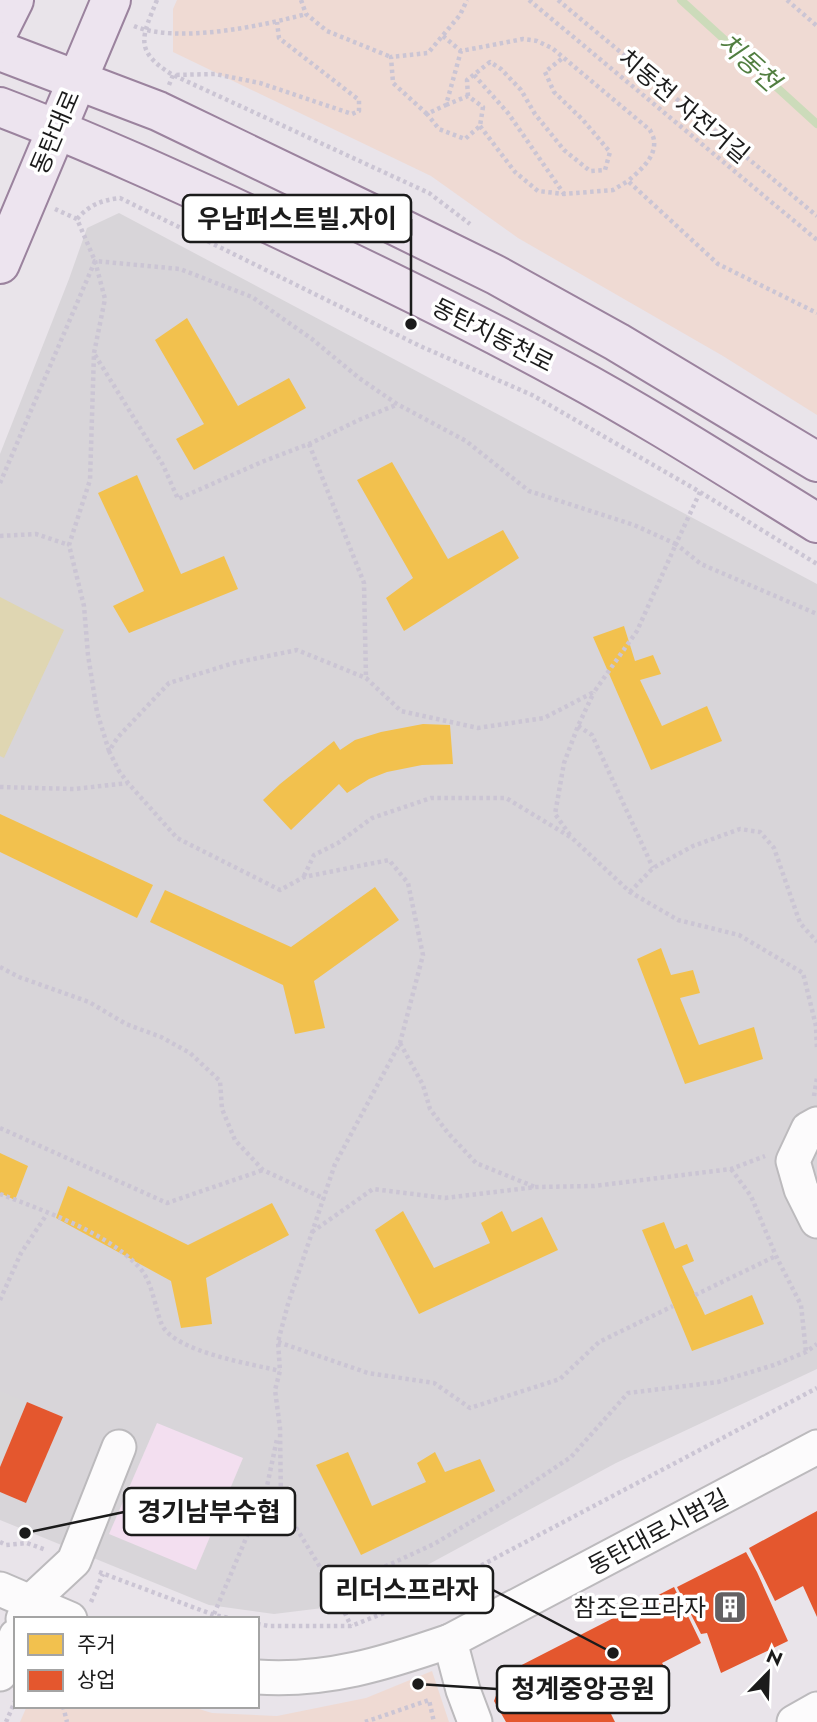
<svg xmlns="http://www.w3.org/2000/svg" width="817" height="1722" font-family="Jost,'Noto Sans KR',sans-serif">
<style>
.residential{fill:#d8d5d9}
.education{fill:#f3dff0}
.park{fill:#efdad3}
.pitch{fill:#dfd6b2}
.parking{fill:#d8d6d8}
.homes{fill:#f2c14e}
.shops{fill:#e4572e}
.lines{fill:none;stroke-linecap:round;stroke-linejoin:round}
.stream{stroke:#ccdbba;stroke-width:8}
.minor-casing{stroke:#bcbabd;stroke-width:37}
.major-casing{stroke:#9b839e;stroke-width:42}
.path{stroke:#cbc5d4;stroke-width:4.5;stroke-dasharray:3.5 3.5;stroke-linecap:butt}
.minor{stroke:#fcfbfc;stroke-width:33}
.major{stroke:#ede4ef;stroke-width:38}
.labels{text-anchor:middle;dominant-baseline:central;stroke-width:7;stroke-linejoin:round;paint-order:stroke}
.street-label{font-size:24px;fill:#1b1b1b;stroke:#fff}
.poi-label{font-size:24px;fill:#1b1b1b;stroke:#fff;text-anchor:end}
.water-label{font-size:26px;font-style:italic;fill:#517e40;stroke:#fff}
.leader{fill:none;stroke:#1b1b1b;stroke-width:2.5}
.callout-dot{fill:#1b1b1b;stroke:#fff;stroke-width:2.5}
.callout{fill:#fff;stroke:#1b1b1b;stroke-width:2.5}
.callout-label{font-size:26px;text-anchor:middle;font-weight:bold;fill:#1b1b1b}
</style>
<rect width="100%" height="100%" fill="#e9e4ea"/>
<path class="residential" d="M 119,213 L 817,584 L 817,1369 L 616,1463 L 355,1604 L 274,1614 L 209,1605 L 0,1520 L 0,454 L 69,279 L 87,228 Z"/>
<path class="education" d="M 157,1423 L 243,1458 L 196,1570 L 109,1534 Z"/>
<g class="park">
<path d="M 177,0 L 817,0 L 817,415 L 723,356 L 518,238 L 431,176 L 173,52 L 173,9 Z"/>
<path d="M 432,1671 L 449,1722 L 20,1722 L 27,1706 L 189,1706 L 212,1713 L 277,1716 L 366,1698 Z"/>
</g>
<path class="pitch" d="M 0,597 L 64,630 L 4,758 L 0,756 Z"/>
<path class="parking" d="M 0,1391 L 27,1402 L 0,1467 Z"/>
<g class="homes">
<path d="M 187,318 L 238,406 L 289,378 L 306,408 L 194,470 L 176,439 L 204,424 L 155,340 Z"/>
<path d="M 392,462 L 448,559 L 503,530 L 519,558 L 404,631 L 386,598 L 413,578 L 357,480 Z"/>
<path d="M 137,475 L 181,574 L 224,556 L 238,589 L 129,633 L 113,606 L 144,591 L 98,493 Z"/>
<path d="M 624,626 L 635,661 L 653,655 L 661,674 L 640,680 L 662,726 L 707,706 L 722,741 L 651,770 L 593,637 Z"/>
<path d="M 423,724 L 450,725 L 453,764 L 422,765 L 387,772 L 369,779 L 347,793 L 339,784 L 291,830 L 263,800 L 280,784 L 334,741 L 340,750 L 355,740 L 381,732 Z"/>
<path d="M 0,814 L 153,885 L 137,918 L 0,852 Z"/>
<path d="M 375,887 L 399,920 L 314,981 L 325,1028 L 295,1034 L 283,985 L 150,922 L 165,890 L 291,947 Z"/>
<path d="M 661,948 L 671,975 L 693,970 L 700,993 L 680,998 L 699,1045 L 754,1027 L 763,1059 L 685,1084 L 637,959 Z"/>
<path d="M 0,1153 L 28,1166 L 15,1200 L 0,1193 Z"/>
<path d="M 68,1186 L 188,1245 L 272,1203 L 289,1235 L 206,1278 L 212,1324 L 181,1328 L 171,1281 L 56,1218 Z"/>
<path d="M 403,1211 L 434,1268 L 490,1243 L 481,1223 L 502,1211 L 512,1232 L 542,1217 L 558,1250 L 419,1314 L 375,1230 Z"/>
<path d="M 664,1222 L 675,1249 L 687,1244 L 694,1261 L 682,1266 L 705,1315 L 752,1295 L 764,1324 L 692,1351 L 642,1230 Z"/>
<path d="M 348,1452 L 372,1506 L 426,1482 L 417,1463 L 435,1452 L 445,1472 L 480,1459 L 495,1491 L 361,1555 L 316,1465 Z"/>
</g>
<g class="shops">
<path d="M 27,1402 L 63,1417 L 26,1503 L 0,1492 L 0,1467 Z"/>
<path d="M 817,1511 L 817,1617 L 803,1586 L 775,1601 L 749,1548 Z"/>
<path d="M 746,1552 L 757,1572 L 788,1641 L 721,1673 L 707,1633 L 701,1634 L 677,1587 Z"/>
<path d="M 674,1587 L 701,1643 L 662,1663 L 666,1669 L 639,1681 L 642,1688 L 606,1704 L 615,1722 L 506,1722 L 494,1701 L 504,1674 Z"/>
</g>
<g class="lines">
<path class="stream" d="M 681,0 L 817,124"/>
<g class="minor-casing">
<g id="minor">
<path d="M 817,1124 L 808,1129 L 793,1161 L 801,1189 L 817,1221"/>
<path d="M 0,1589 L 70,1619"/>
<path d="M 23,1619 L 30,1602 L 74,1561 L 119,1447"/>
<path d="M 450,1641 L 463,1690 L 475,1722"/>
<path d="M 0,1674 L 16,1636"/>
<path d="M 257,1677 C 326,1682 386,1663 450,1641 L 817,1447"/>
<path d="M 794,1722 L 817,1709"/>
</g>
</g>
<g class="major-casing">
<g id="major">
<path d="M 0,28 L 14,0"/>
<path d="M 0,51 L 158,111 L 374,215 L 496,275 L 617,342 L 817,462"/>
<path d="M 0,107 C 89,141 176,181 263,221 C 365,269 467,318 567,373 C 652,419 734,472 817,523"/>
<path d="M 0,264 L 111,0"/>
</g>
</g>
<g class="path">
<path d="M 157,0 C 142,37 133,51 173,75 L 429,193 L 470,224"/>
<path d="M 301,0 L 306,14 L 327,31 L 391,57"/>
<path d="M 529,0 L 817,240"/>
<path d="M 558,0 L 817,216"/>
<path d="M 787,0 L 817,26"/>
<path d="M 134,26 C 177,44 262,26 306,14"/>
<path d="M 443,36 L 461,51"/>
<path d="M 474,75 L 508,113 L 564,194"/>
<path d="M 169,85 L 173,75 L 215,74 L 260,83 L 352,114 L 359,111 L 359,100 L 279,38 L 277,22"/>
<path d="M 468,96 L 467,80 L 490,62 L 501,69 L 521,90 L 535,114 L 564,150 L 590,171 L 605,170 L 610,152 L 583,120 L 554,92 L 545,72 L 564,57"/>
<path d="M 446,105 L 468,96 L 483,107 L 480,126 L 465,139 L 439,129 L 427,114 L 446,105 L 461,51 L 523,39 L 537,41 L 552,48 L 650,130 C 651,133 654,137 654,141 C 656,158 639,171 628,181 L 718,264 L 817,313"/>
<path d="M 427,114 L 393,83 L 391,57 L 428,53 L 460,15 L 467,0"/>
<path d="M 480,126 L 515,172 L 538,191 L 564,194 L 613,190 L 628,181"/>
<path d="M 77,219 C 89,205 102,200 120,198 L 420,346 L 532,395 L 700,492 L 817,564"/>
<path d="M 95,355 L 163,465 L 178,499 L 264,461 L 309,444 L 361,419 L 396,405"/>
<path d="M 309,444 L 364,583 L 366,678"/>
<path d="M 0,483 L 95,261 L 77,219 L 55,209"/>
<path d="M 700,492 L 676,544 L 701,564 L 817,614"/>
<path d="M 0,536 L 36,534 L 69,545"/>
<path d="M 578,726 L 592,735 L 653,868"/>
<path d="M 109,751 L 97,712 L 88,655 L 84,606 L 69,545 L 90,480 L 94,353 L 105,299 L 95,261 L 180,269 L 252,297 L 312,339 L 359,378 L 397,404 L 466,441 L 529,491 L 634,525 L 676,544 L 637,631 L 594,692 L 544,718 L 478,728 L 401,711 L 366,678 L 297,650 L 234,663 L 169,683 L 118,737 L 109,751 L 119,771 L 128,783 L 177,838 L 280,890 L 304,877 L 389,860 L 408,883 L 423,955 L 400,1043 L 335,1164 L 288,1304 L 278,1342 L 280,1371 L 275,1390 L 280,1428 L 281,1503 L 334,1590 L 351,1626"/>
<path d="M 0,787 L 74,789 L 128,783"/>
<path d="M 570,835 L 555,814 L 564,763 L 578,726 L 594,692"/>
<path d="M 304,876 L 314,855 L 338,843 L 372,818 L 431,798 L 506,798 L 572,838 L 630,892 L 678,920 L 739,935 L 803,973 L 816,1026 L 817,1050"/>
<path d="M 630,892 L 653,868 L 693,846 L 740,829 L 760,832 L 774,848 L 800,923 L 817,942"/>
<path d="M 0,967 L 19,977 L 89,1002 L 126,1024 L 161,1037 L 190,1053 L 220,1081 L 222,1109 L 235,1140 L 263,1170 L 325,1199"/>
<path d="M 400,1043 L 423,1085 L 430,1109 L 448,1133 L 476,1163 L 535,1187"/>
<path d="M 814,1096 L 817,1078"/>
<path d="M 0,1128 L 167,1203 L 263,1170"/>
<path d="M 731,1169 L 751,1196 L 776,1256 L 801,1305 L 806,1352"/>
<path d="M 0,1194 C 44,1211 104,1231 138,1266 C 153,1281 154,1306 162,1325 C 175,1352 252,1364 280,1371"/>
<path d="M 312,1232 L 373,1189 L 445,1198 L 536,1187 L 594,1186 L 731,1169 L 765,1156"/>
<path d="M 695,1295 L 776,1256"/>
<path d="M 0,1300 L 21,1253 L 47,1214"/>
<path d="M 278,1342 L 368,1373 L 434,1383 L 470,1408 L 560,1379 L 599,1342 L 673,1306"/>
<path d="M 0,1542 L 6,1545 L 27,1543 L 46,1550"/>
<path d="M 99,1572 L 214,1615 L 234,1619"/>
<path d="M 334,1590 L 434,1544 L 499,1505 L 571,1457 L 628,1393 L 718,1382 L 774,1365 L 806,1352 L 817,1344"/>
<path d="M 91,1602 L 103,1574"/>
<path d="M 214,1614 L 266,1491 L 277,1439"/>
<path d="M 257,1624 L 269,1626 L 351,1626 L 412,1602 L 817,1388"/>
<path d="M 63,1706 L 67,1722"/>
<path d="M 6,1722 L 16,1699"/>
<path d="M 365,1722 L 429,1700 L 434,1722"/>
</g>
<use href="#minor" class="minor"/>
<use href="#major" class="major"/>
</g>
<defs>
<g id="building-square" transform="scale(1.75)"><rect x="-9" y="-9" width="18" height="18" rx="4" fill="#636163" stroke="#fff"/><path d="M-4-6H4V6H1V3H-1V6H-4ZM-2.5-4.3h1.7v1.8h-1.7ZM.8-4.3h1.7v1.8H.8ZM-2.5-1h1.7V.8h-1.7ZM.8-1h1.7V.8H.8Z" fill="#fff"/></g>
</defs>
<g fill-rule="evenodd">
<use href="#building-square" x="730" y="1607"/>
</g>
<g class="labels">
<g class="street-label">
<text transform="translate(684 106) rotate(40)">치동천 자전거길</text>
<text transform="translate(55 132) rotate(-67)">동탄대로</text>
<text transform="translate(493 335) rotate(27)">동탄치동천로</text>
<text transform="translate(658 1532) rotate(-28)">동탄대로시범길</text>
</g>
<g class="poi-label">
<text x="706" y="1607">참조은프라자</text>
</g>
<g class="water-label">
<text transform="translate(749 62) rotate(42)">치동천</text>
</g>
</g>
<path class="leader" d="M411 324L411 219M25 1533L124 1512M613 1653L493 1590M418 1684L497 1689"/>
<g class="callout-dot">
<circle cx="411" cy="324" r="7"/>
<circle cx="25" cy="1533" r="7"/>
<circle cx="613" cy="1653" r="7"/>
<circle cx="418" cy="1684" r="7"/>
</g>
<g class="callout">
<rect x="183" y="195" width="228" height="47" rx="7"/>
<rect x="124" y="1488" width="171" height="47" rx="7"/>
<rect x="321" y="1566" width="172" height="47" rx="7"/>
<rect x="497" y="1666" width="172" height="47" rx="7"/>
</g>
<g class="callout-label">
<text x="297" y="228">우남퍼스트빌.자이</text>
<text x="209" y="1521">경기남부수협</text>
<text x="407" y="1599">리더스프라자</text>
<text x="583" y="1698">청계중앙공원</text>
</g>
<rect x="14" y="1617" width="245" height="91" fill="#ffffff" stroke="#a4a4a4" stroke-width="2"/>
<rect x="28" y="1634" width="35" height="21" fill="#f2c14e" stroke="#a4a4a4" stroke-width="2"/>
<text x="77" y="1652" font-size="21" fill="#1b1b1b">주거</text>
<rect x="28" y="1670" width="35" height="21" fill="#e4572e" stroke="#a4a4a4" stroke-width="2"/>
<text x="77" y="1687" font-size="21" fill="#1b1b1b">상업</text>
<g transform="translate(768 1673) rotate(23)" stroke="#ffffff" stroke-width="5" paint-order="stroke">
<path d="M0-5L12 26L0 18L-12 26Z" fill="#1b1b1b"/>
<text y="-10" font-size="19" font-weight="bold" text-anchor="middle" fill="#1b1b1b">N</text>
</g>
</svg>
